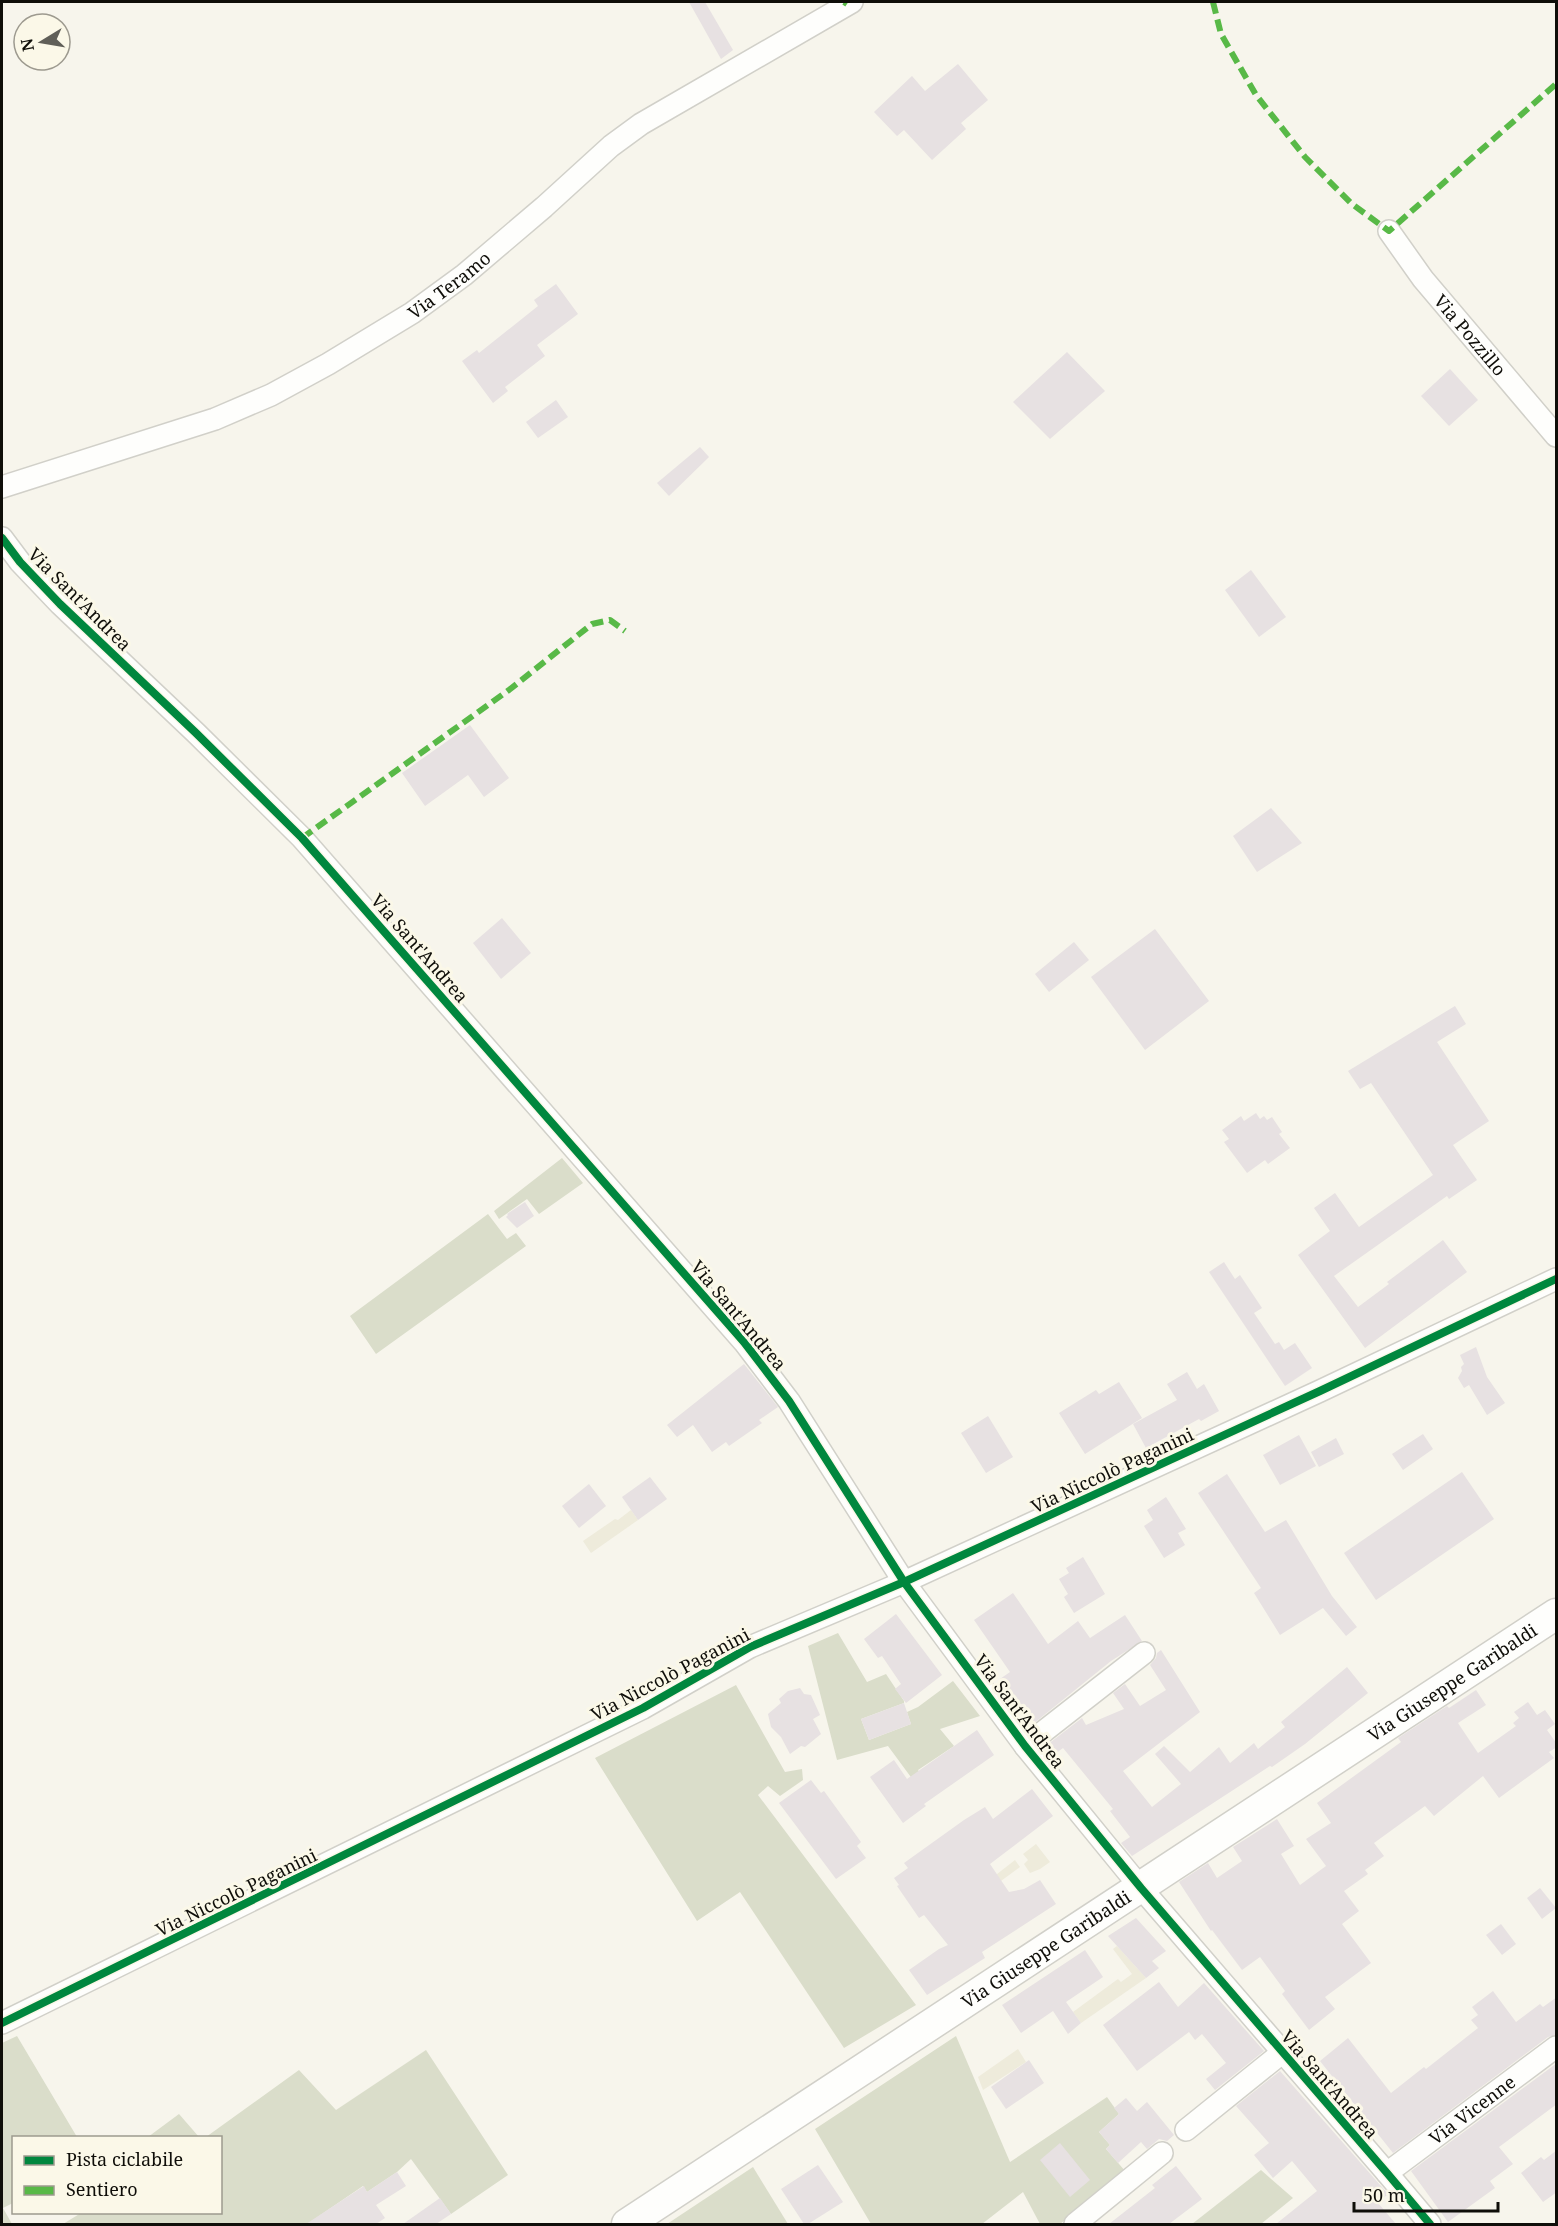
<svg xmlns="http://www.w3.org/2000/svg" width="1558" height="2226" font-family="'Noto Serif',serif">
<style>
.built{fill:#eeebdb}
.green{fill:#daddca}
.building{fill:#e7e1e2}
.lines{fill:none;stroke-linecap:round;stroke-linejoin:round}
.street-casing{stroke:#d1d0c9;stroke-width:24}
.secondary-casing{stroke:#d1d0c9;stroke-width:33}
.street{stroke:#fefefc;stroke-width:21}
.secondary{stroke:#fefefc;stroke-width:30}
.quiet{stroke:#58b947;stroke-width:6;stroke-dasharray:12 6;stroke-linecap:butt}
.cycleway-casing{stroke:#fbf8e8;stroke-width:11}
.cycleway{stroke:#00873e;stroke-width:8}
.labels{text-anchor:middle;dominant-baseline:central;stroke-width:6;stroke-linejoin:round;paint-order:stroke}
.street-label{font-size:18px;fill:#0f0e09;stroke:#fbf8e8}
</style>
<rect width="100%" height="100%" fill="#f7f5ec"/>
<g class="built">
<path d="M 631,1510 L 638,1520 L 591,1553 L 583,1541 L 615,1519 L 618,1520 Z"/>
<path d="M 1036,1844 L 1050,1862 L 1040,1869 L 1030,1873 L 1024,1864 L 1028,1860 L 1023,1854 Z"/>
<path d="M 1015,1860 L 1020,1867 L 979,1897 L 974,1892 Z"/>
<path d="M 1117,1946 L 1146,1978 L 1081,2023 L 1073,2012 L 1118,1979 L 1121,1982 L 1132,1974 L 1113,1949 Z"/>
<path d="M 1018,2049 L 1026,2062 L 983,2090 L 978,2077 Z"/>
</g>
<g class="green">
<path d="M 562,1158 L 583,1183 L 539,1214 L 527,1199 L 499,1219 L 494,1211 Z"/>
<path d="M 488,1214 L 507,1239 L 516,1233 L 526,1246 L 376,1354 L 350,1316 Z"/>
<path d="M 838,1633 L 867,1682 L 886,1674 L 904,1701 L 904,1703 L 861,1719 L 869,1740 L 911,1724 L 907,1712 L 918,1707 L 953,1681 L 980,1716 L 940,1729 L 954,1746 L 918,1770 L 924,1779 L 916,1784 L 888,1746 L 837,1760 L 808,1646 Z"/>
<path d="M 736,1685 L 785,1772 L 802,1769 L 803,1780 L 780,1796 L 768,1786 L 758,1795 L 916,2005 L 844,2048 L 740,1892 L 697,1921 L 595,1758 Z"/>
<path d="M 17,2036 L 77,2137 L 14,2138 L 13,2203 L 3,2208 L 12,2224 L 2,2224 L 2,2043 Z"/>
<path d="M 956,2036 L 1010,2162 L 1107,2097 L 1119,2114 L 1099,2132 L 1110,2145 L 1106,2149 L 1126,2172 L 1060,2224 L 1040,2224 L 1023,2192 L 982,2224 L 871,2224 L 815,2129 Z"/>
<path d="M 426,2050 L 508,2175 L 451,2214 L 411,2159 L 397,2172 L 367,2192 L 363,2186 L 319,2216 L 309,2224 L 63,2224 L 81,2213 L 220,2212 L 220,2138 L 206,2137 L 299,2070 L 336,2110 Z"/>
<path d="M 179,2114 L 199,2137 L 148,2137 Z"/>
<path d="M 753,2167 L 788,2224 L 667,2224 Z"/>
<path d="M 1261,2170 L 1293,2198 L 1261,2224 L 1192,2224 Z"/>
</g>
<g class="building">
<path d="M 689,2 L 705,2 L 733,50 L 721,59 Z"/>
<path d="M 958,64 L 988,100 L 961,123 L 966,129 L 932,160 L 904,130 L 897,136 L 874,112 L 912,76 L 925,91 Z"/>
<path d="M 556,284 L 578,314 L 537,345 L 545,356 L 505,387 L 508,391 L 493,403 L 462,361 L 477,350 L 479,353 L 538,306 L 534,300 Z"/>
<path d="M 1067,352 L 1105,391 L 1050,439 L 1013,402 Z"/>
<path d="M 1450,369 L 1478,400 L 1449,426 L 1421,396 Z"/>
<path d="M 556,400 L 568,417 L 538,438 L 526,422 Z"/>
<path d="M 700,447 L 709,457 L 669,496 L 657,483 Z"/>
<path d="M 1251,570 L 1286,617 L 1259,637 L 1225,590 Z"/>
<path d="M 470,725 L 509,778 L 484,797 L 468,775 L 425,806 L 402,773 Z"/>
<path d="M 1271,808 L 1302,843 L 1257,872 L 1233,836 Z"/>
<path d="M 502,918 L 531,953 L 501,979 L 473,943 Z"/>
<path d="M 1155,929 L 1209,1001 L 1145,1050 L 1091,977 Z"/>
<path d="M 1074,942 L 1089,960 L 1049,992 L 1035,974 Z"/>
<path d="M 1455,1006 L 1466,1024 L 1437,1042 L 1489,1121 L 1453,1145 L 1477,1180 L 1449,1199 L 1447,1196 L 1334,1276 L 1358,1307 L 1389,1284 L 1387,1282 L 1443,1240 L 1467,1272 L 1365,1348 L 1298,1255 L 1330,1231 L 1314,1208 L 1335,1193 L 1359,1227 L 1433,1175 L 1371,1083 L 1360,1089 L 1348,1071 Z"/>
<path d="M 1256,1113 L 1260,1119 L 1264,1116 L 1267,1120 L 1272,1117 L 1282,1132 L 1279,1134 L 1290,1148 L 1268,1164 L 1265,1160 L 1247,1173 L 1224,1142 L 1229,1139 L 1222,1130 L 1241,1116 L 1244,1121 Z"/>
<path d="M 525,1202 L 534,1216 L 517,1228 L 506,1217 L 508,1215 L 507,1214 Z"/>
<path d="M 1224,1262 L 1235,1279 L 1240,1275 L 1262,1308 L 1254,1313 L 1275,1344 L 1279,1342 L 1284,1350 L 1295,1343 L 1312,1368 L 1285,1386 L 1209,1272 Z"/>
<path d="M 1476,1347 L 1487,1377 L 1505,1403 L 1487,1415 L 1469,1385 L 1464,1388 L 1458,1378 L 1462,1371 L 1461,1367 L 1464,1364 L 1460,1355 Z"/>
<path d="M 744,1364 L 778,1407 L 759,1420 L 762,1423 L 729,1446 L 726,1442 L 712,1452 L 693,1425 L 677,1437 L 667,1425 Z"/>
<path d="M 1187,1372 L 1197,1389 L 1204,1384 L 1219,1411 L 1201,1421 L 1199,1419 L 1146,1448 L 1133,1424 L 1177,1400 L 1167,1384 Z"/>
<path d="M 1119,1382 L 1142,1418 L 1085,1454 L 1059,1413 L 1096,1390 L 1099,1394 Z"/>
<path d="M 988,1416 L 1013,1457 L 986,1473 L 961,1433 Z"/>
<path d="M 1423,1434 L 1433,1449 L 1403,1470 L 1392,1454 Z"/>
<path d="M 1299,1435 L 1316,1466 L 1280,1485 L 1263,1455 Z"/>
<path d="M 1336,1438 L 1344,1454 L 1319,1467 L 1311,1452 Z"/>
<path d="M 1462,1472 L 1494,1519 L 1376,1600 L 1344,1553 Z"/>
<path d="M 1227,1474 L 1265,1532 L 1286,1520 L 1332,1596 L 1357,1627 L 1346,1636 L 1323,1608 L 1280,1635 L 1254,1593 L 1261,1588 L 1198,1493 Z"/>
<path d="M 650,1477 L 667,1499 L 638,1520 L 622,1497 Z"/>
<path d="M 589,1484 L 606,1506 L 579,1528 L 562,1506 Z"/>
<path d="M 1166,1497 L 1186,1529 L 1178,1533 L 1185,1545 L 1164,1558 L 1144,1526 L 1153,1520 L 1147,1510 Z"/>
<path d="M 1083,1557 L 1105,1594 L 1074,1613 L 1064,1597 L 1068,1594 L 1059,1579 L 1069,1573 L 1066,1568 Z"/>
<path d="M 1013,1593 L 1048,1644 L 1078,1621 L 1090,1638 L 1125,1615 L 1142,1641 L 1111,1661 L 1028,1728 L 1024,1722 L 1028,1719 L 1000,1679 L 1010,1672 L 974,1620 Z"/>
<path d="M 896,1614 L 942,1675 L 906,1703 L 895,1689 L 901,1684 L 882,1656 L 878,1658 L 864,1639 Z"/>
<path d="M 1161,1650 L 1200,1712 L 1123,1771 L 1152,1807 L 1181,1784 L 1155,1754 L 1164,1746 L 1190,1772 L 1219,1747 L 1230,1763 L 1254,1743 L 1258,1749 L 1285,1727 L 1281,1722 L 1347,1667 L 1368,1693 L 1305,1744 L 1272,1767 L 1270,1766 L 1132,1856 L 1121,1843 L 1130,1837 L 1110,1811 L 1113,1809 L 1063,1748 L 1051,1757 L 1043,1748 L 1082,1718 L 1086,1725 L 1124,1709 L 1113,1693 L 1125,1684 L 1140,1706 L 1166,1690 L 1150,1665 L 1156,1658 L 1157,1653 Z"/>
<path d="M 800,1688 L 804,1694 L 811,1695 L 820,1715 L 813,1719 L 821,1734 L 805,1747 L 801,1746 L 790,1754 L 781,1737 L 771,1727 L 768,1714 L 781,1703 L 779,1699 L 788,1691 Z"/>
<path d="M 1476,1690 L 1486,1705 L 1458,1723 L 1478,1753 L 1516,1726 L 1513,1723 L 1519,1718 L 1514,1712 L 1528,1702 L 1537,1715 L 1545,1710 L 1555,1724 L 1547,1730 L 1557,1744 L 1557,1747 L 1549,1752 L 1554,1758 L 1499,1798 L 1483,1776 L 1434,1816 L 1425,1806 L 1374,1843 L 1384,1856 L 1365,1870 L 1368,1874 L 1344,1891 L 1359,1911 L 1342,1924 L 1371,1963 L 1325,1997 L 1335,2009 L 1309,2030 L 1282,1994 L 1285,1991 L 1260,1957 L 1242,1970 L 1212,1930 L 1211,1931 L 1179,1882 L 1208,1863 L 1217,1878 L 1242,1861 L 1233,1847 L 1277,1819 L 1294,1846 L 1281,1854 L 1300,1885 L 1326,1866 L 1306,1839 L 1331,1823 L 1317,1803 L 1401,1742 L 1398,1738 L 1447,1706 L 1449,1708 Z"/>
<path d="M 904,1703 L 911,1724 L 869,1740 L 861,1719 Z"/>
<path d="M 977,1730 L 994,1755 L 924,1804 L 926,1806 L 903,1823 L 870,1777 L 894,1760 L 907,1779 Z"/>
<path d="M 811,1780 L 821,1793 L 824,1791 L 861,1842 L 857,1846 L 866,1858 L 836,1879 L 779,1803 Z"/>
<path d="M 1032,1789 L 1053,1816 L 990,1864 L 1009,1892 L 1024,1889 L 1040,1880 L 1056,1904 L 982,1952 L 985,1958 L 927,1995 L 909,1970 L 939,1949 L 948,1945 L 924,1915 L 919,1918 L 897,1886 L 899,1885 L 894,1878 L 908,1868 L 904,1863 L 964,1820 L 985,1807 L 993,1819 Z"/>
<path d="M 1540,1888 L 1556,1908 L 1542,1919 L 1527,1898 Z"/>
<path d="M 1136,1918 L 1166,1951 L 1152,1961 L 1159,1968 L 1146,1978 L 1108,1936 Z"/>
<path d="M 1501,1924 L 1516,1944 L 1502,1955 L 1486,1935 Z"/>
<path d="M 1085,1950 L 1103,1977 L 1066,2002 L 1081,2023 L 1068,2034 L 1053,2011 L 1021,2033 L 1002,2005 Z"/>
<path d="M 1159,1982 L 1178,2007 L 1204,1983 L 1264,2051 L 1215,2090 L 1206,2079 L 1226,2063 L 1202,2034 L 1195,2040 L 1189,2032 L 1137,2071 L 1103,2025 Z"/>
<path d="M 1493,1991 L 1516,2022 L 1540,2004 L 1543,2007 L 1557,1997 L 1557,2035 L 1548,2037 L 1393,2153 L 1320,2061 L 1348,2038 L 1391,2093 L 1424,2067 L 1426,2069 L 1478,2028 L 1471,2020 L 1478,2015 L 1472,2007 Z"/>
<path d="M 1029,2060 L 1044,2083 L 1006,2109 L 991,2087 Z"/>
<path d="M 1557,2063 L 1557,2104 L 1499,2147 L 1513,2164 L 1490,2181 L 1495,2188 L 1448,2222 L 1411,2171 Z"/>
<path d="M 1280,2071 L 1388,2194 L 1378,2203 L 1396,2224 L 1276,2224 L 1317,2191 L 1292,2161 L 1273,2178 L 1254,2155 L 1269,2143 L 1236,2106 Z"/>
<path d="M 1126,2098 L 1137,2111 L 1147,2102 L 1174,2135 L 1167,2141 L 1159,2139 L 1147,2149 L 1141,2142 L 1118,2163 L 1106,2149 L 1110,2145 L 1099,2132 L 1119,2114 L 1114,2108 Z"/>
<path d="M 1060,2143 L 1090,2180 L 1070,2197 L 1040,2160 Z"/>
<path d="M 1557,2150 L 1557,2192 L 1543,2202 L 1521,2173 L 1541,2157 L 1544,2160 Z"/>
<path d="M 818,2165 L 843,2202 L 808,2224 L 804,2224 L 781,2189 Z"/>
<path d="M 1176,2166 L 1202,2199 L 1169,2224 L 1109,2224 L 1155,2188 L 1152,2185 Z"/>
<path d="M 397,2172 L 406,2186 L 376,2205 L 385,2218 L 376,2224 L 306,2224 L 364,2186 L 367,2192 Z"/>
<path d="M 440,2198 L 451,2214 L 436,2224 L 403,2224 Z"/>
</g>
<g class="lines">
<g class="street-casing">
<g id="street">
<path id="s1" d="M 1389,231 L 1423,279 L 1556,436"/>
<path id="s2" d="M 2,487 L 215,419 L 271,395 L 328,364 L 412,313 L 464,275 L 544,207 L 611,146 L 641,124 L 852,2"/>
<path d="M 2,538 L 20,562 L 60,604 L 196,733 L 302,838 L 744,1342 L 789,1401 L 904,1582 L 1025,1746 L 1141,1888 L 1387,2173 L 1430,2224"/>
<path d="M 1025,1746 L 1144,1653"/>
<path d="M 2,2023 L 643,1708 L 750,1647 L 904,1582 L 1320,1391 L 1556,1279"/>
<path d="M 1186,2130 L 1283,2052"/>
<path id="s3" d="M 1387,2173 L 1556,2047"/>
<path d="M 1075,2224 L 1162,2153"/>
</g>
</g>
<g class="secondary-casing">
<g id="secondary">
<path id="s4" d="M 627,2224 L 1556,1614"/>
</g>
</g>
<use href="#street" class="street"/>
<use href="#secondary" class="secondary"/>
<g class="quiet">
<path d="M 844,2 L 847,4"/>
<path d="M 1213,2 L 1221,34 L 1256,95 L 1305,157 L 1352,204 L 1389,231 L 1556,84"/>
<path d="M 302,838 L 509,690 L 592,624 L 610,620 L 625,631"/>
</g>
<g class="cycleway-casing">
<g id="cycleway">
<path d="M 2,538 L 20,562 L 60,604 L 196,733 L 302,838 L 744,1342 L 789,1401 L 904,1582 L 1025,1746 L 1141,1888 L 1387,2173 L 1430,2224"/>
<path d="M 2,2023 L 643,1708 L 750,1647 L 904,1582 L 1320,1391 L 1556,1279"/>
</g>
</g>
<use href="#cycleway" class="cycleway"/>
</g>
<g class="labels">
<g class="street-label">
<text stroke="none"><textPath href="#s2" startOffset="494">Via Teramo</textPath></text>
<text stroke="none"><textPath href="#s1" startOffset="132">Via Pozzillo</textPath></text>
<text transform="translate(80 599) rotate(45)">Via Sant'Andrea</text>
<text transform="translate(420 948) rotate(49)">Via Sant'Andrea</text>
<text transform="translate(739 1315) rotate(50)">Via Sant'Andrea</text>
<text transform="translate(1112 1470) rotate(-25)">Via Niccolò Paganini</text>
<text transform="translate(670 1674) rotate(-28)">Via Niccolò Paganini</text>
<text stroke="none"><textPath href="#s4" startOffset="987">Via Giuseppe Garibaldi</textPath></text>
<text transform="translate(1020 1711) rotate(53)">Via Sant'Andrea</text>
<text transform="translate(236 1892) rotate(-26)">Via Niccolò Paganini</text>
<text stroke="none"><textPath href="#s4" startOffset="501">Via Giuseppe Garibaldi</textPath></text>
<text transform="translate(1330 2084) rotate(49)">Via Sant'Andrea</text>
<text stroke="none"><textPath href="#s3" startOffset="106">Via Vicenne</textPath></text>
</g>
</g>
<rect width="1558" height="2226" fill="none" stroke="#0f0e09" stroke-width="6"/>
<rect x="12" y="2136" width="210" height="78" fill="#fbf8e8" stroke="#9d9a8f" stroke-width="1.5"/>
<rect x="24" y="2156" width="30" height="9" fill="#00873e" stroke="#9d9a8f" stroke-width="1.5"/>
<text x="66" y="2166" font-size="18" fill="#0f0e09">Pista ciclabile</text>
<rect x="24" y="2186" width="30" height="9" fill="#58b947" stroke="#9d9a8f" stroke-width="1.5"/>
<text x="66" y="2196" font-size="18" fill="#0f0e09">Sentiero</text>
<g transform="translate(42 42) rotate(259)"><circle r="28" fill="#fbf8e8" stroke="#9d9a8f" stroke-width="1.5"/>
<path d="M0-4.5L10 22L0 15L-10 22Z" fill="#605f58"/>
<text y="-9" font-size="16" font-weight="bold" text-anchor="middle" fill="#0f0e09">N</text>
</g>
<path d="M1354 2202v9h144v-9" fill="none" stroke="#0f0e09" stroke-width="3"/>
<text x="1363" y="2202" font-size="18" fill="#0f0e09" stroke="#fbf8e8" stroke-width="4.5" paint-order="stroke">50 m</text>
</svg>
